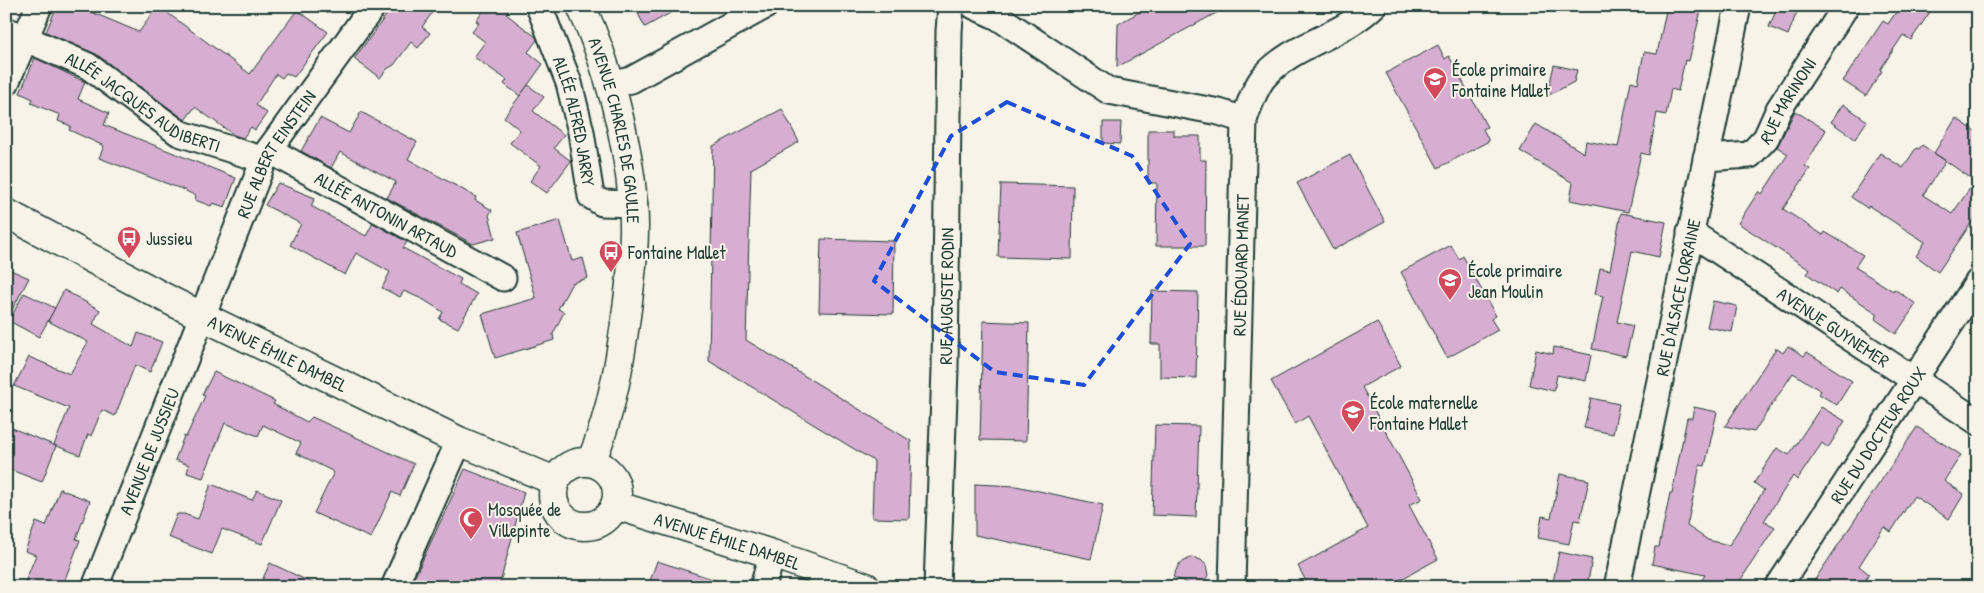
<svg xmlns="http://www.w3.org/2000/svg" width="1984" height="593" font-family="'Patrick Hand',sans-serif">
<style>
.building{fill:#d8add2;stroke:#1f3d34}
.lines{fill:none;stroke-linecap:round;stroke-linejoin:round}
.street-casing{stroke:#1f3d34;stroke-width:29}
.secondary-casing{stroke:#1f3d34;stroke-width:31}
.street{stroke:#f7f3e8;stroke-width:25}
.secondary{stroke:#f7f3e8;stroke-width:28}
.marked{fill:none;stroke:#1d4ed8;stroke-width:4;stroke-dasharray:10 6;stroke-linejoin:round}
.labels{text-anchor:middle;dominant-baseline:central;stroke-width:4;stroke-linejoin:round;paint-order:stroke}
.poi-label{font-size:18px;fill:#1f3d34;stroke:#f7f3e8;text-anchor:start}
.street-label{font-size:18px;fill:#1f3d34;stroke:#f7f3e8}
</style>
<rect width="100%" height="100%" fill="#f7f3e8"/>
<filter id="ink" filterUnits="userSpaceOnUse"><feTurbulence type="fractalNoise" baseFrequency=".02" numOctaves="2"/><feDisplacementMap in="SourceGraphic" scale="10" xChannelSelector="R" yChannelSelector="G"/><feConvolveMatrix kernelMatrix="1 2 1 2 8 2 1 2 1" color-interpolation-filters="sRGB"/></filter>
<g filter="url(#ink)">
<g class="building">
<path d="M 57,6 L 92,6 L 89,11 L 139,32 L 158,6 L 250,74 L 297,10 L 328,32 L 294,77 L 286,73 L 282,78 L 276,74 L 256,105 L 267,113 L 255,130 L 251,127 L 243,138 L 234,135 L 195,107 L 185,120 L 96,54 L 46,32 Z"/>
<path d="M 393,6 L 437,6 L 422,27 L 430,33 L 418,48 L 411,42 L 394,65 L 387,69 L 380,78 L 354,59 Z"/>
<path d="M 487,6 L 512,6 L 506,14 L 536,37 L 537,40 L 528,52 L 543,64 L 520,96 L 504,84 L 507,80 L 474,57 L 485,42 L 472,32 L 479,23 L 476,21 Z"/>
<path d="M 634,6 L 683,6 L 645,27 Z"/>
<path d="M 1150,6 L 1229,6 L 1117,67 L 1118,24 Z"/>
<path d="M 1667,6 L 1702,6 L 1689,61 L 1685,60 L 1678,91 L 1671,89 L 1666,115 L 1657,113 L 1649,155 L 1641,153 L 1628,212 L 1570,200 L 1573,183 L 1520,151 L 1536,124 L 1584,153 L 1586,141 L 1618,147 L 1631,81 L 1638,83 L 1644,52 L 1657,54 Z"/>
<path d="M 1778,6 L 1783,6 L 1797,12 L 1788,35 L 1769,27 Z"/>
<path d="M 1900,6 L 1934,6 L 1911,40 L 1903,35 L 1880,70 L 1882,71 L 1866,96 L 1843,81 L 1883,21 L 1888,24 Z"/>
<path d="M 1438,45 L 1445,59 L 1449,56 L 1487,127 L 1483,129 L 1489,141 L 1438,168 L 1386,73 Z"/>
<path d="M 35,58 L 85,82 L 78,99 L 109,113 L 104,125 L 236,178 L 225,207 L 213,203 L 211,206 L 195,200 L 196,196 L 184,190 L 99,158 L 104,146 L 69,130 L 71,126 L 58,121 L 60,115 L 31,103 L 33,99 L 20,93 Z"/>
<path d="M 1554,65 L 1577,70 L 1574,82 L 1547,96 Z"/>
<path d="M 528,85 L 544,97 L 533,111 L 564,135 L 554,148 L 571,161 L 547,193 L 530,181 L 541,166 L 510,143 L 520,130 L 504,117 Z"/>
<path d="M 1843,104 L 1867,121 L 1855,139 L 1831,122 Z"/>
<path d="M 782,109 L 799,142 L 751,169 L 746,340 L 911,441 L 909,519 L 872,518 L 874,461 L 709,361 L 713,146 Z"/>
<path d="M 1795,111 L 1826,130 L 1805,166 L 1810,169 L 1783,209 L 1823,235 L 1825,232 L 1863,255 L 1855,267 L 1893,291 L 1894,289 L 1916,304 L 1896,334 L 1875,319 L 1878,314 L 1840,289 L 1837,294 L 1807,274 L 1810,270 L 1738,223 L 1759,191 L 1762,194 L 1788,154 L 1777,147 Z"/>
<path d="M 361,112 L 417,142 L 408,159 L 476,197 L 475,200 L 492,210 L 489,215 L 495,238 L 473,244 L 387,198 L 396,182 L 340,152 L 331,168 L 301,151 L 320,118 L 349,133 Z"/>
<path d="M 1956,118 L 1978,133 L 1978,213 L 1938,272 L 1916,256 L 1925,242 L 1869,206 L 1867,208 L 1851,197 L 1880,153 L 1903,168 L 1916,148 L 1919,149 L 1922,145 L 1946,161 L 1923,195 L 1952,214 L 1975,181 L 1934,153 Z"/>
<path d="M 1103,122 L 1121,122 L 1120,144 L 1103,143 Z"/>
<path d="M 1148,130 L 1174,130 L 1174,136 L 1200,136 L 1200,160 L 1206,160 L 1205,246 L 1156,246 L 1157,183 L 1148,183 Z"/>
<path d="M 1350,155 L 1385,222 L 1333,250 L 1297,183 Z"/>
<path d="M 278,183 L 315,198 L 311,206 L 366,236 L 373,223 L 407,242 L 403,248 L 461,279 L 459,284 L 477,294 L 458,328 L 439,319 L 443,312 L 424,300 L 404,291 L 400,297 L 382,288 L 390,272 L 356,253 L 345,275 L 290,245 L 301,224 L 265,205 Z"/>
<path d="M 1001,184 L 1073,186 L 1072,259 L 998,257 Z"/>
<path d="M 1621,213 L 1666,222 L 1659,257 L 1632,251 L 1617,322 L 1633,326 L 1626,356 L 1592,349 L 1603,296 L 1595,294 L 1600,268 L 1610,270 Z"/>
<path d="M 560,220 L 572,261 L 583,258 L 588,278 L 572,283 L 558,309 L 564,312 L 553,334 L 554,340 L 495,358 L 482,314 L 536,298 L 517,233 Z"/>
<path d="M 821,239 L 894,241 L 893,314 L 819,312 Z"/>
<path d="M 1451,245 L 1459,259 L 1463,256 L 1496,316 L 1491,319 L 1498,330 L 1447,358 L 1401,272 Z"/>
<path d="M 6,268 L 29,278 L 6,321 Z"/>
<path d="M 64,290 L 100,310 L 93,324 L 133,347 L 138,333 L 162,342 L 150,372 L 135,365 L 115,416 L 102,410 L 91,436 L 88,434 L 80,455 L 54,445 L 69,408 L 14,386 L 29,357 L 70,374 L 88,342 L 48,321 Z"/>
<path d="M 1152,291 L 1198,292 L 1196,378 L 1160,377 L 1160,344 L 1151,344 Z"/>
<path d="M 24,293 L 55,308 L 39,337 L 9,321 Z"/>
<path d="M 1713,301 L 1737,306 L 1732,332 L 1707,327 Z"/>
<path d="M 983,321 L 1029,323 L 1026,441 L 980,440 Z"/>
<path d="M 1377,322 L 1401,366 L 1362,387 L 1422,499 L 1409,505 L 1438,559 L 1387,587 L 1309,587 L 1298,566 L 1368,528 L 1308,416 L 1295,424 L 1271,381 Z"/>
<path d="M 1788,346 L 1804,356 L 1807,352 L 1852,381 L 1837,405 L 1819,394 L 1821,391 L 1793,373 L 1754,432 L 1725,426 L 1776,348 L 1783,353 Z"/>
<path d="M 1554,347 L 1591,355 L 1586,381 L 1557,375 L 1554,391 L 1529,385 L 1536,350 L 1553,354 Z"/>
<path d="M 214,372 L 275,401 L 273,404 L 307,422 L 312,417 L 414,464 L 400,496 L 392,492 L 371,538 L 314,513 L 334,472 L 296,453 L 301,443 L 263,425 L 258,436 L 225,423 L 203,478 L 187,473 L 189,465 L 175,460 L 184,436 L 186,437 L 205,396 L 202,395 Z"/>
<path d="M 1591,398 L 1619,404 L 1613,434 L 1584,428 Z"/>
<path d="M 1694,407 L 1717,412 L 1705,466 L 1700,465 L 1687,526 L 1708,540 L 1729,545 L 1764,490 L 1754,483 L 1777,448 L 1789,455 L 1821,407 L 1845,421 L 1828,448 L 1822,443 L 1797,480 L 1793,476 L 1764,521 L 1775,527 L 1736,587 L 1697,587 L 1705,575 L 1652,564 L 1655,547 L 1659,547 L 1670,493 L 1672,493 L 1687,418 L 1692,418 Z"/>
<path d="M 1155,425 L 1199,426 L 1196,517 L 1152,515 Z"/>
<path d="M 1917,427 L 1961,455 L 1944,481 L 1964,494 L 1949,519 L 1914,496 L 1891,532 L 1884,527 L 1859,566 L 1869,574 L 1861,587 L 1810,587 Z"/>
<path d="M 12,428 L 56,446 L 42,482 L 6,468 L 6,441 Z"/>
<path d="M 465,469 L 524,492 L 499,587 L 410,587 Z"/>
<path d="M 1560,474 L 1589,480 L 1580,521 L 1574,520 L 1569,544 L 1538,538 L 1542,516 L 1551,518 Z"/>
<path d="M 211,484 L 252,500 L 257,490 L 281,500 L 262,544 L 222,529 L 212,554 L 168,537 L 177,514 L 184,514 L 198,519 Z"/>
<path d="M 975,484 L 1016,486 L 1103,505 L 1091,559 L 975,535 Z"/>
<path d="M 60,489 L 90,501 L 76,539 L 80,540 L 62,587 L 23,587 L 36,555 L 25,551 L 36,522 L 46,526 Z"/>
<path d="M 1559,552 L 1592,559 L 1587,587 L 1552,587 Z"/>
<path d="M 1192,557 L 1201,560 L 1206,565 L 1208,575 L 1203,584 L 1192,585 L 1173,577 L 1179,564 Z"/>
<path d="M 657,561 L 725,583 L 724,587 L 648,587 Z"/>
<path d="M 270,563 L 321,587 L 259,587 Z"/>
</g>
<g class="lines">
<g class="street-casing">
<g id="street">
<path id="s1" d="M 539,6 L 569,83 L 581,132 L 591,196 L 602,203 L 634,204"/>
<path d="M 974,6 L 998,17 L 1109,91 L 1219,112 L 1244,120"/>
<path id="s2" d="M 6,30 L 88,66 L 179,133 L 264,160"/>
<path d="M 6,83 L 39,6"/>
<path d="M 611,85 L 631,80 L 765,6"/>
<path id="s3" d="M 269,150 L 503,278"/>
<path id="s4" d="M 1706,158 L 1750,155 L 1766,138 L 1779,109 L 1846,6"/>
<path id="s5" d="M 1690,232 L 1978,422"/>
<path id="s6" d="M 95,587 L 264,160 L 269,150 L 373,6"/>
<path d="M 394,587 L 459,441"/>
<path d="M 763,587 L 772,554"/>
<path id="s7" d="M 937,587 L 945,369 L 949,31 L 951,6"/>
<path id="s8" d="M 1232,587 L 1244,120 C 1249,106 1254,90 1263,78 C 1292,44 1341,37 1373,6"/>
<path id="s9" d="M 1617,587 L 1738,6"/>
<path id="s10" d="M 1778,587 L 1978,282"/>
</g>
</g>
<g class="secondary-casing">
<g id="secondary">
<path id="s11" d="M 581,6 C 608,64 628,139 633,203 C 636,235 632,268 628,301 C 621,356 613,410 591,462"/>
<path id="s12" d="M 6,213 L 175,303 L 459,441 L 555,481"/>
<circle cx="585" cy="494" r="32"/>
<path id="s13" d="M 615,505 L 772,554 L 866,587"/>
</g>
</g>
<use href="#street" class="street"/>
<use href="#secondary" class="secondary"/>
</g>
</g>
<path class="marked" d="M 1007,102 L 1132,156 L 1190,244 L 1084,385 L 995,372 L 874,281 L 951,136 Z"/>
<defs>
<g id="school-pin" transform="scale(1.25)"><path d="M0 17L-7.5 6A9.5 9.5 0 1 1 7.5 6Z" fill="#d1495b" stroke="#f7f3e8"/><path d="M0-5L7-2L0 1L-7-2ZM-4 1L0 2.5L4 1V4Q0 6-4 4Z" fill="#fff"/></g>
<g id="bus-pin" transform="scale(1.25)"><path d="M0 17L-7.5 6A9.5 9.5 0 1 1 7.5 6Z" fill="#d1495b" stroke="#f7f3e8"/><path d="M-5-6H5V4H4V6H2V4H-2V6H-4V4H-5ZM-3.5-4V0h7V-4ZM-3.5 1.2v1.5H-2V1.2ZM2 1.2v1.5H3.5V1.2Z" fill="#fff"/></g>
<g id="mosque-pin" transform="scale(1.25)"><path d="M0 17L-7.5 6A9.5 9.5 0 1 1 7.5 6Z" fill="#d1495b" stroke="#f7f3e8"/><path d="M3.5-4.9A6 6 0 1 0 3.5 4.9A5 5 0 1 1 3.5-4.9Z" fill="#fff"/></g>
</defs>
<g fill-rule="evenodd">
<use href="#school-pin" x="1435" y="79"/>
<use href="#bus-pin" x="129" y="238"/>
<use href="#bus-pin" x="611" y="252"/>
<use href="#school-pin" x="1450" y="280"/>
<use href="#school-pin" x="1353" y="412"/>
<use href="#mosque-pin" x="471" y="519"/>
</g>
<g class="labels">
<g class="poi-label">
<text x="1452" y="69">École primaire<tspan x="1452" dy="21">Fontaine Mallet</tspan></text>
<text x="146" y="238">Jussieu</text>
<text x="628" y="252">Fontaine Mallet</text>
<text x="1468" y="270">École primaire<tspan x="1468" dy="21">Jean Moulin</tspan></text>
<text x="1370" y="402">École maternelle<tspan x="1370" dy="21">Fontaine Mallet</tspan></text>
<text x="488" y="509">Mosquée de<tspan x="488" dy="21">Villepinte</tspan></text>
</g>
<g class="street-label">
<text stroke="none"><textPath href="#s4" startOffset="111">RUE MARINONI</textPath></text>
<text stroke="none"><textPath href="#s2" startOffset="156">ALLÉE JACQUES AUDIBERTI</textPath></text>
<text stroke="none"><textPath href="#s1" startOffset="121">ALLÉE ALFRED JARRY</textPath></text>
<text stroke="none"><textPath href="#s11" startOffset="130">AVENUE CHARLES DE GAULLE</textPath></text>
<text stroke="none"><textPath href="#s6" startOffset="470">RUE ALBERT EINSTEIN</textPath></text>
<text stroke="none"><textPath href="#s3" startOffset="134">ALLÉE ANTONIN ARTAUD</textPath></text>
<text stroke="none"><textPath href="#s8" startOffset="322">RUE ÉDOUARD MANET</textPath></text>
<text stroke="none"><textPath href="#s9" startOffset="296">RUE D'ALSACE LORRAINE</textPath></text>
<text stroke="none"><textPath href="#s7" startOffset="291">RUE AUGUSTE RODIN</textPath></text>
<text stroke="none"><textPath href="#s5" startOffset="172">AVENUE GUYNEMER</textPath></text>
<text stroke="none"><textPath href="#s12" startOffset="306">AVENUE ÉMILE DAMBEL</textPath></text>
<text stroke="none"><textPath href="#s10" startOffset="182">RUE DU DOCTEUR ROUX</textPath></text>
<text stroke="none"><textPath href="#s6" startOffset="146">AVENUE DE JUSSIEU</textPath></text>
<text stroke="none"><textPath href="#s13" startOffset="118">AVENUE ÉMILE DAMBEL</textPath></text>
</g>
</g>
<rect width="1984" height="593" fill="none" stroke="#f7f3e8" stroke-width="25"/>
<rect x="12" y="12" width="1959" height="568" fill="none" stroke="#1f3d34" stroke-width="2" filter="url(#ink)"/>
</svg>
